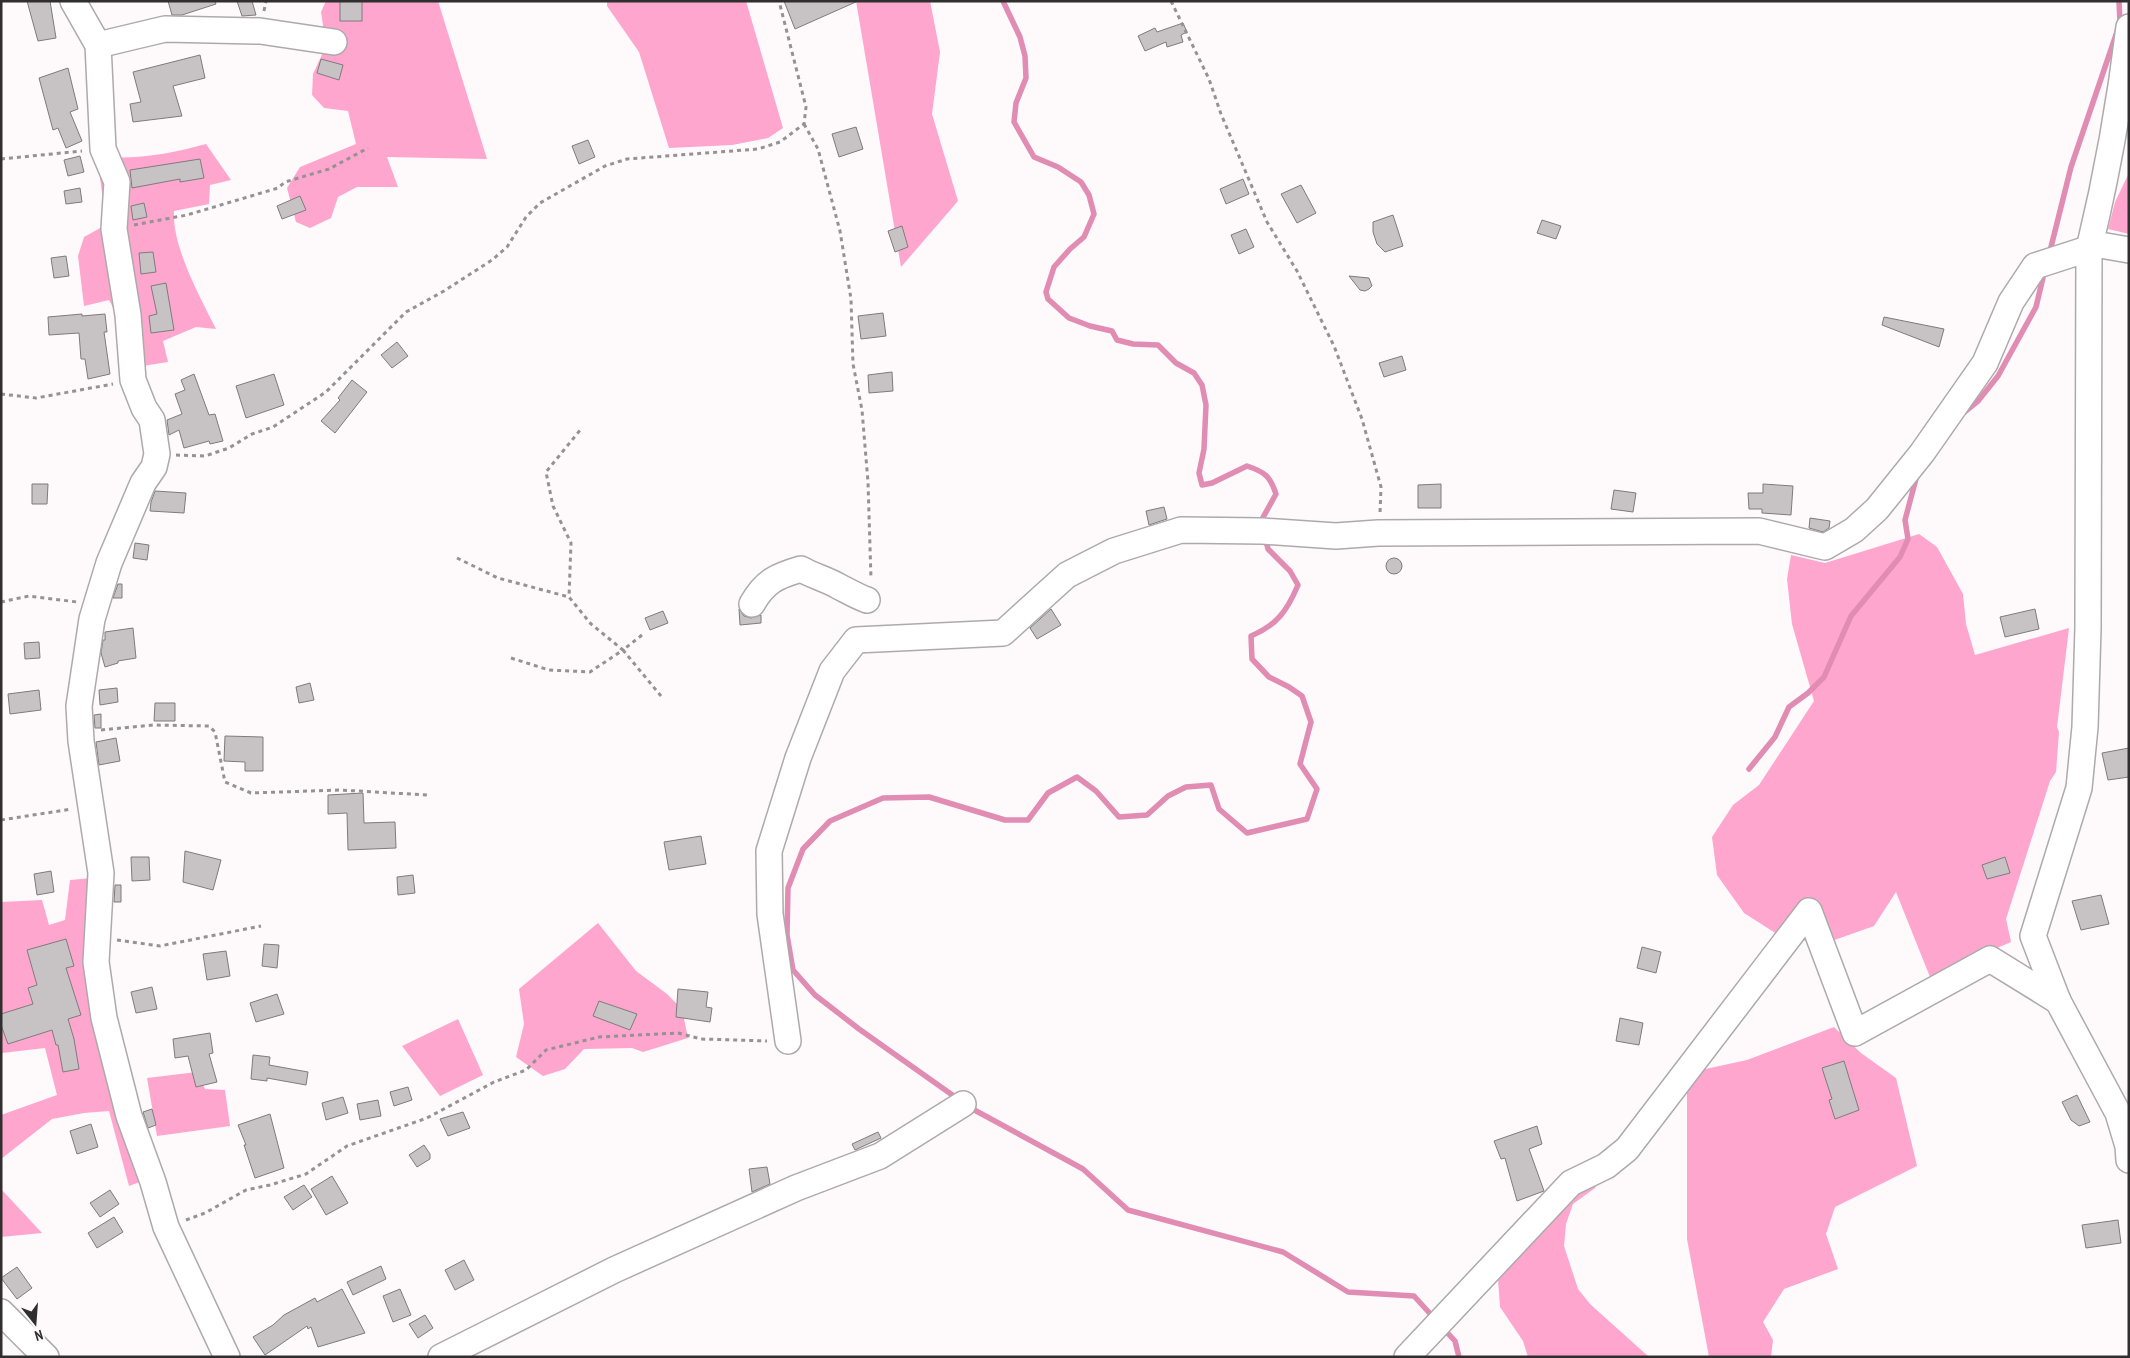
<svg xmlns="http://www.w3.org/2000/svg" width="2130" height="1358" font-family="'PT Sans Narrow',sans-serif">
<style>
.forest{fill:#fea6ce}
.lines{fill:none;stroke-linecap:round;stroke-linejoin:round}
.stream{stroke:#e18cb3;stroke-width:5.5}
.building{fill:#c7c3c4;stroke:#7f7b7d}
.minor-casing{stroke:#aeaaab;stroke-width:28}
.path{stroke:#959293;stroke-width:3;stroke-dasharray:4 4;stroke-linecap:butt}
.minor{stroke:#fff;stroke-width:25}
</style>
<rect width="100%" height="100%" fill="#fef9fb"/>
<g class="forest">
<path d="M 326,1 L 438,1 L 487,159 L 387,157 L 398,187 L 357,187 L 338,197 L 331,218 L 310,228 L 296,222 L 287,188 L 300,167 L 356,144 L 348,111 L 324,108 L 312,95 L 313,74 L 326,46 L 321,12 Z"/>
<path d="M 607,1 L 746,1 L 783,128 L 768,138 L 732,145 L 669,148 L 639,52 L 607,6 Z"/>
<path d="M 856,1 L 930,1 L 940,52 L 932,114 L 958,201 L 901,267 Z"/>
<path d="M 206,144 L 231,180 L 210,185 L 209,204 L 174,211 C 172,247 200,297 216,329 L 196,327 L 163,341 L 168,362 L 136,367 L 124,328 L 109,300 L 84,306 L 78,256 L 84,237 L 102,227 L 104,207 L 100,178 L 107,157 C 141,159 173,153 206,144 Z"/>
<path d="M 2129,173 L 2129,234 L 2108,229 L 2115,202 Z"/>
<path d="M 1919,534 L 1937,547 L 1963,594 L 1966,624 L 1975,655 L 2069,628 L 2057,727 L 2059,732 L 2056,772 L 2050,781 L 2006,919 L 2011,942 L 1930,977 L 1896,892 L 1874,926 L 1826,943 L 1783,938 L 1744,913 L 1717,875 L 1712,837 L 1733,805 L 1759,785 L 1814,701 L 1792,624 L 1787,579 L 1791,555 L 1825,563 Z"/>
<path d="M 92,878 L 145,1180 L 129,1186 L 109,1111 L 84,1113 L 52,1119 L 1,1159 L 1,1115 L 57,1095 L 45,1048 L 2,1053 L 1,1050 L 1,902 L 42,900 L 49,925 L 65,920 L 70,880 Z"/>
<path d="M 598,923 L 636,971 L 667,994 L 682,1009 L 688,1038 L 643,1052 L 632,1048 L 584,1049 L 565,1069 L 543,1076 L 516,1057 L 524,1024 L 519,989 Z"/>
<path d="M 458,1019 L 483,1075 L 440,1096 L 402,1046 Z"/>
<path d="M 1834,1027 L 1861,1053 L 1896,1078 L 1917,1166 L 1835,1207 L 1826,1234 L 1838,1269 L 1784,1289 L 1763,1322 L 1773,1340 L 1771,1357 L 1709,1357 L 1687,1239 L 1687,1073 L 1747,1060 Z"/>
<path d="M 197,1072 L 205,1089 L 225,1090 L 230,1126 L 157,1136 L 147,1078 Z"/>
<path d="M 1607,1165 L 1595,1188 L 1573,1204 L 1566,1224 L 1564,1246 L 1578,1289 L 1590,1304 L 1649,1357 L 1528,1357 L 1523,1341 L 1500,1307 L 1498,1279 Z"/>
<path d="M 1,1189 L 42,1233 L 1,1237 Z"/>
</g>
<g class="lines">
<g class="stream">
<path d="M 1003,1 L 1020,37 L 1025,56 L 1026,78 L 1016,103 L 1014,122 L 1034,157 L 1058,167 L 1081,182 L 1089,195 L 1094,214 L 1084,237 L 1070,249 L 1054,267 L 1046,292 L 1048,299 L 1069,318 L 1090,326 L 1112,331 L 1117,340 L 1133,344 L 1158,345 L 1176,363 L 1194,373 L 1202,385 L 1206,405 L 1204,449 L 1199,473 L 1202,485 L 1212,483 L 1247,466 C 1265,472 1270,476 1276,494 L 1261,521 L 1262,526"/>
<path d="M 2049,255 L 2071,167 L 2120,23 L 2119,1"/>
<path d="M 1962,414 L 1978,401 L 1998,376 L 2036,307 L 2045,269"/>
<path d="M 1749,769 L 1775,737 L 1789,707 L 1808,693 L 1824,677 L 1851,616 L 1900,557 L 1908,539 L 1905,520 L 1917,475"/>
<path d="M 958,1099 L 859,1029 L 815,995 L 793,970 L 787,935 L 788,888 L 803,849 L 830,821 L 883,798 L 929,797 L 1005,820 L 1028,820 L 1048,793 L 1077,777 L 1096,791 L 1119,817 L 1147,815 L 1168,796 L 1186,787 L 1211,785 L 1219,809 L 1247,833 L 1307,819 L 1317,789 L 1300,764 L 1311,722 L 1302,696 L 1289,687 L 1269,677 L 1252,659 L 1251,636 C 1277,625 1287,611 1298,585 L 1290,571 L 1268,549 L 1265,537"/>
<path d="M 967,1106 L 1083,1169 L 1128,1210 L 1283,1252 L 1348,1292 L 1414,1296 L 1434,1318"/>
<path d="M 1442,1327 L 1455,1341 L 1459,1357"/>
</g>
</g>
<g class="building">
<path d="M 27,1 L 50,1 L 56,38 L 38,41 Z"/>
<path d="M 168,1 L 215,1 L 216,4 L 182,15 L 172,15 Z"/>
<path d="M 237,1 L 252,1 L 256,15 L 242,16 Z"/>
<rect x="340" y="1" width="22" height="20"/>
<path d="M 784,1 L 858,1 L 795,29 Z"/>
<path d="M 1183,23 L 1187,32 L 1181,35 L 1183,42 L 1167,47 L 1166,42 L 1145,51 L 1138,36 L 1155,28 L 1157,32 Z"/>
<path d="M 200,55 L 205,78 L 173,86 L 182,116 L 133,122 L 130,104 L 141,102 L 133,72 Z"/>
<path d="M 321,59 L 343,65 L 339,80 L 317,73 Z"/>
<path d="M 68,68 L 78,109 L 70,112 L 82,141 L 66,148 L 58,128 L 53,130 L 39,78 Z"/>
<path d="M 856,127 L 863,149 L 839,157 L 832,134 Z"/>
<path d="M 588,140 L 595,157 L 579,164 L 572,146 Z"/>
<path d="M 80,156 L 84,172 L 68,176 L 64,160 Z"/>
<path d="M 200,159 L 204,178 L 180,182 L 180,179 L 132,188 L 130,170 Z"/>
<path d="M 1243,179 L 1249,194 L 1226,204 L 1220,189 Z"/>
<path d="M 1301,185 L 1316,213 L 1297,223 L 1281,194 Z"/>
<path d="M 80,188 L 82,202 L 66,204 L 64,191 Z"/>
<path d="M 300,196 L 306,210 L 282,219 L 277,206 Z"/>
<path d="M 144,203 L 147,217 L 133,220 L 131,206 Z"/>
<path d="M 1393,215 L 1403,246 L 1385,252 L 1377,244 L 1373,232 L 1373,222 Z"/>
<path d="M 1542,220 L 1561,226 L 1556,239 L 1537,233 Z"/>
<path d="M 902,226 L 908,247 L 895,252 L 888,231 Z"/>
<path d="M 1246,229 L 1254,247 L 1239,254 L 1231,235 Z"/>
<path d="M 153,252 L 156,272 L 141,274 L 139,253 Z"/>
<path d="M 66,256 L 69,276 L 54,278 L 51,258 Z"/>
<path d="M 1349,276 L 1369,278 L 1372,286 L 1369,289 L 1365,291 L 1360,290 Z"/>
<path d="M 166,283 L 174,330 L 151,333 L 149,316 L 157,314 L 151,286 Z"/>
<path d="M 883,313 L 886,336 L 861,339 L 858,316 Z"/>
<path d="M 82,314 L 82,316 L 105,314 L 107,332 L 104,332 L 110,374 L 88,379 L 85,359 L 81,359 L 79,333 L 49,335 L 48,317 Z"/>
<path d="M 1884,317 L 1944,329 L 1939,347 L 1882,325 Z"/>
<path d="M 397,342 L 408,356 L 392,368 L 381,355 Z"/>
<path d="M 1402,356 L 1406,370 L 1384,377 L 1379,363 Z"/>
<path d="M 892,372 L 893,391 L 869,393 L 868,375 Z"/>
<path d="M 194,374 L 209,415 L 215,414 L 223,441 L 210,444 L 209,441 L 184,448 L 179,430 L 169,435 L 167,420 L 182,414 L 175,394 L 185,390 L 181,380 Z"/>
<path d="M 274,374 L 284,405 L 246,418 L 236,386 Z"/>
<path d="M 352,380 L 367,392 L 335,433 L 321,421 L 340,400 L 338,398 Z"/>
<path d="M 32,484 L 48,484 L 47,504 L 32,504 Z"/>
<path d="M 1441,484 L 1441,508 L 1418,508 L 1418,485 Z"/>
<path d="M 1763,484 L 1793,486 L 1791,515 L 1762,513 L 1762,509 L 1749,509 L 1748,493 L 1763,493 Z"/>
<path d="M 1614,490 L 1636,493 L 1633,512 L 1611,509 Z"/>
<path d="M 155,491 L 186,493 L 184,513 L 150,511 L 151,502 Z"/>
<path d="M 1164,507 L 1167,519 L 1149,525 L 1146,511 Z"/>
<path d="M 1810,518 L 1830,521 L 1829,528 L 1823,532 L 1809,528 Z"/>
<path d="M 135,543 L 149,545 L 147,560 L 133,558 Z"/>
<circle cx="1394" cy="566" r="8"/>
<path d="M 118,584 L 122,584 L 122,598 L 113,598 Z"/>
<path d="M 739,609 L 744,616 L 751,618 L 761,615 L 761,623 L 740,625 Z"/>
<path d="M 1051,609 L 1061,625 L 1037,639 L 1030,628 Z"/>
<path d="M 2035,609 L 2039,629 L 2005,637 L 2000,617 Z"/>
<path d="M 663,611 L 668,623 L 650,630 L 645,618 Z"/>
<path d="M 133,628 L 136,658 L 118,661 L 118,663 L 105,667 L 101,653 L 103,640 L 105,640 L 105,632 Z"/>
<path d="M 39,642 L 40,658 L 25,659 L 24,643 Z"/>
<path d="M 310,683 L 314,700 L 299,703 L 296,687 Z"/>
<path d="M 117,688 L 118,702 L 100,705 L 99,690 Z"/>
<path d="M 39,690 L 41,710 L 10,714 L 8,694 Z"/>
<path d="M 155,703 L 175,703 L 175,721 L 154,721 Z"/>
<path d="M 101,714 L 101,728 L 95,728 L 94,715 Z"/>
<path d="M 225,736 L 263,737 L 263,771 L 245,771 L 245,762 L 224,761 Z"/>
<path d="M 116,738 L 120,761 L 99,765 L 96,742 Z"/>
<path d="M 2129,748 L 2129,777 L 2108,780 L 2102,753 Z"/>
<path d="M 363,793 L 364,823 L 395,822 L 396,848 L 348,850 L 347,813 L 328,814 L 328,795 Z"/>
<path d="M 701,836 L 706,864 L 669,870 L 664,842 Z"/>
<path d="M 185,851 L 221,860 L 213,890 L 183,882 Z"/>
<path d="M 131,857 L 149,857 L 150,880 L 132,881 Z"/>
<path d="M 2005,857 L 2010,873 L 1987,879 L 1982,865 Z"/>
<path d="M 51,871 L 54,892 L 37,895 L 34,874 Z"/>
<path d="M 413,875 L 415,893 L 398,895 L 397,877 Z"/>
<path d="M 115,885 L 121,885 L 121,902 L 114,902 Z"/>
<path d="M 2101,895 L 2109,924 L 2081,930 L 2072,901 Z"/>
<path d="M 66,939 L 74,966 L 66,968 L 81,1015 L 68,1019 L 74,1039 L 79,1069 L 63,1072 L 58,1045 L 56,1045 L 52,1030 L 8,1044 L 1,1025 L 1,1014 L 33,1004 L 28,988 L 37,985 L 27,950 Z"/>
<path d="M 264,944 L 279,945 L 277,968 L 262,966 Z"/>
<path d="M 1642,947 L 1661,952 L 1656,973 L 1637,968 Z"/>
<path d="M 226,951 L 230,976 L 207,980 L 203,954 Z"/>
<path d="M 152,987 L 157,1009 L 136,1013 L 131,992 Z"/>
<path d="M 678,989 L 708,992 L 706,1007 L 712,1008 L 710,1022 L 676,1017 Z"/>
<path d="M 277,994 L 284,1014 L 256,1022 L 250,1003 Z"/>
<path d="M 599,1001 L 637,1014 L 630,1030 L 593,1016 Z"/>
<path d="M 1620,1018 L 1643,1023 L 1639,1045 L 1616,1041 Z"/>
<path d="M 210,1033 L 213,1053 L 209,1054 L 217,1082 L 196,1087 L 188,1056 L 175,1058 L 173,1039 Z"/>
<path d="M 253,1055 L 270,1057 L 269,1065 L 308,1072 L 306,1085 L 267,1078 L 267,1081 L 251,1079 Z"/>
<path d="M 1844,1061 L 1859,1110 L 1835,1119 L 1829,1100 L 1832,1099 L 1822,1068 Z"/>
<path d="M 408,1087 L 412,1100 L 394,1106 L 390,1092 Z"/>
<path d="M 2077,1095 L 2090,1122 L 2079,1126 L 2071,1120 L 2062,1102 Z"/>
<path d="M 343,1097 L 348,1113 L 326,1120 L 322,1103 Z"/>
<path d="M 378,1100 L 381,1116 L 360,1120 L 357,1104 Z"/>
<path d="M 152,1109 L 156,1125 L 148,1128 L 143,1112 Z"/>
<path d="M 463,1112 L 470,1128 L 448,1136 L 440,1119 Z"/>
<path d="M 270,1114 L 284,1168 L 255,1178 L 244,1145 L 246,1145 L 238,1125 Z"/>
<path d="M 91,1124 L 98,1147 L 77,1154 L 70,1131 Z"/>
<path d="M 1537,1126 L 1542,1144 L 1529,1149 L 1544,1191 L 1517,1201 L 1505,1158 L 1501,1159 L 1494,1141 Z"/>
<path d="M 878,1132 L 881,1138 L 855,1150 L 852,1144 Z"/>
<path d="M 424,1145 L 430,1154 L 430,1159 L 417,1167 L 409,1155 Z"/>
<path d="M 767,1167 L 770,1184 L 752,1192 L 749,1169 Z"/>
<path d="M 332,1176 L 348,1203 L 326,1215 L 311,1189 Z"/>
<path d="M 304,1185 L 312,1197 L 293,1210 L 284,1197 Z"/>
<path d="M 110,1190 L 119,1204 L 100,1217 L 90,1203 Z"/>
<path d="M 114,1217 L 123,1232 L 97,1248 L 88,1233 Z"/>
<path d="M 2118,1220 L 2121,1243 L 2086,1248 L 2082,1225 Z"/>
<path d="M 464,1260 L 474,1280 L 455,1290 L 445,1270 Z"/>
<path d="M 381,1266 L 386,1279 L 353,1295 L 347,1282 Z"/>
<path d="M 17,1267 L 32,1288 L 17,1299 L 1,1278 Z"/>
<path d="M 342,1289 L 365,1333 L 318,1347 L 311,1327 L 308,1329 L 307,1326 L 265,1355 L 253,1337 L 273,1325 L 284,1315 L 315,1298 L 317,1302 Z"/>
<path d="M 400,1289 L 411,1315 L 393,1322 L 383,1296 Z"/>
<path d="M 425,1315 L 433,1328 L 418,1338 L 409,1324 Z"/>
</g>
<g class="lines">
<g class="minor-casing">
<g id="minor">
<path d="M 73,1 L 98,45 L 103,149 L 117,182 L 114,229 L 128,315 L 133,380 L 144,408 L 152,420 L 157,454 L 154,467 L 143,483 L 109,563 L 92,619 L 79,706 L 81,741 L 101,873 L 96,962 L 104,1018 L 129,1116 L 153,1182 L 166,1227 L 227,1357"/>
<path d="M 2129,27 C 2120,102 2107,175 2089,249 L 2088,628 L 2085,727 L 2079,788 L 2033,936 L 2058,1001 L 2118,1113 L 2128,1146 L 2129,1160"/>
<path d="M 98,45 L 165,29 L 260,31 L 334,42"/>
<path d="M 752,604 C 765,581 777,576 801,569 C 813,576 826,579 838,586 C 848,591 856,596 867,600"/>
<path d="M 788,1041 L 770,914 L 769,851 L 798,758 L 832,671 L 856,640 L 1003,633 L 1067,575 L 1114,551 L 1181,530 L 1262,531 L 1336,536 L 1378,533 L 1759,531 L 1825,547 L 1854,530 L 1877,509 L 1922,453 L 1985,363 L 2011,302 L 2035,266 L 2100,245 L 2129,250"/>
<path d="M 1,1312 L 46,1357"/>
<path d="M 441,1357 L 614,1270 L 796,1188 L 880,1156 L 963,1104"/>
<path d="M 1407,1357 L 1571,1183 L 1606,1166 L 1627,1149 L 1809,911 L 1855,1033 L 1990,959 L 2058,1001"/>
</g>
</g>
<g class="path">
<path d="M 1171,1 L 1209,79 L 1221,114 L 1267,222 L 1297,271 L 1334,346 L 1362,419 L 1381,487 L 1380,513"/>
<path d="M 264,11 L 266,1"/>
<path d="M 804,124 L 818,149 L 840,231 L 851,299 L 853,364 L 862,410 L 868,482 L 871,579"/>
<path d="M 1,159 L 82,151"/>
<path d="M 134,225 L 187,215 L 278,188 L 285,182 L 329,169 L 368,148"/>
<path d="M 1,394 L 36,398 L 113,384"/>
<path d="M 176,455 L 205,456 L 229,448 L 252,434 L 273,427 L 326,392 L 406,312 L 444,291 L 492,260 L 507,247 L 526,217 L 540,203 L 605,166 L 627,159 L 758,149 L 780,142 L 804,124 L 806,107 L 779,1"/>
<path d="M 457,558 L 498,578 L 569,597"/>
<path d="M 1,602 L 29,596 L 77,602"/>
<path d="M 642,635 L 623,650 L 661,696"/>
<path d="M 511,658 L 549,670 L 590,672 L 623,650 L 591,624 L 569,597 L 571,543 L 553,506 L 546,472 L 581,429"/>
<path d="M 101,730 L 153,725 L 209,726 L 215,732 L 225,782 L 251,793 L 340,790 L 427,795"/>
<path d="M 1,820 L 72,809"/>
<path d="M 117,940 L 160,946 L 261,926"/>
<path d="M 186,1220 L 205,1213 L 246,1190 L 270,1185 L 306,1174 L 347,1146 L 427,1118 L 494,1082 L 526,1070 L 546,1050 L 599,1037 L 678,1033 L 701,1039 L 767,1041"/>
</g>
<use href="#minor" class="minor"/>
</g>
<rect width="2130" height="1358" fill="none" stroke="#302e2f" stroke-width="5"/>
<g transform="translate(35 1323) rotate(163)" stroke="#fef9fb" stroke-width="4" paint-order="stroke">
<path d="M0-4L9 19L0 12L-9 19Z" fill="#302e2f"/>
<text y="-8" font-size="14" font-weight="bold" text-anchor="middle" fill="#302e2f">N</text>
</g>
</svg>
